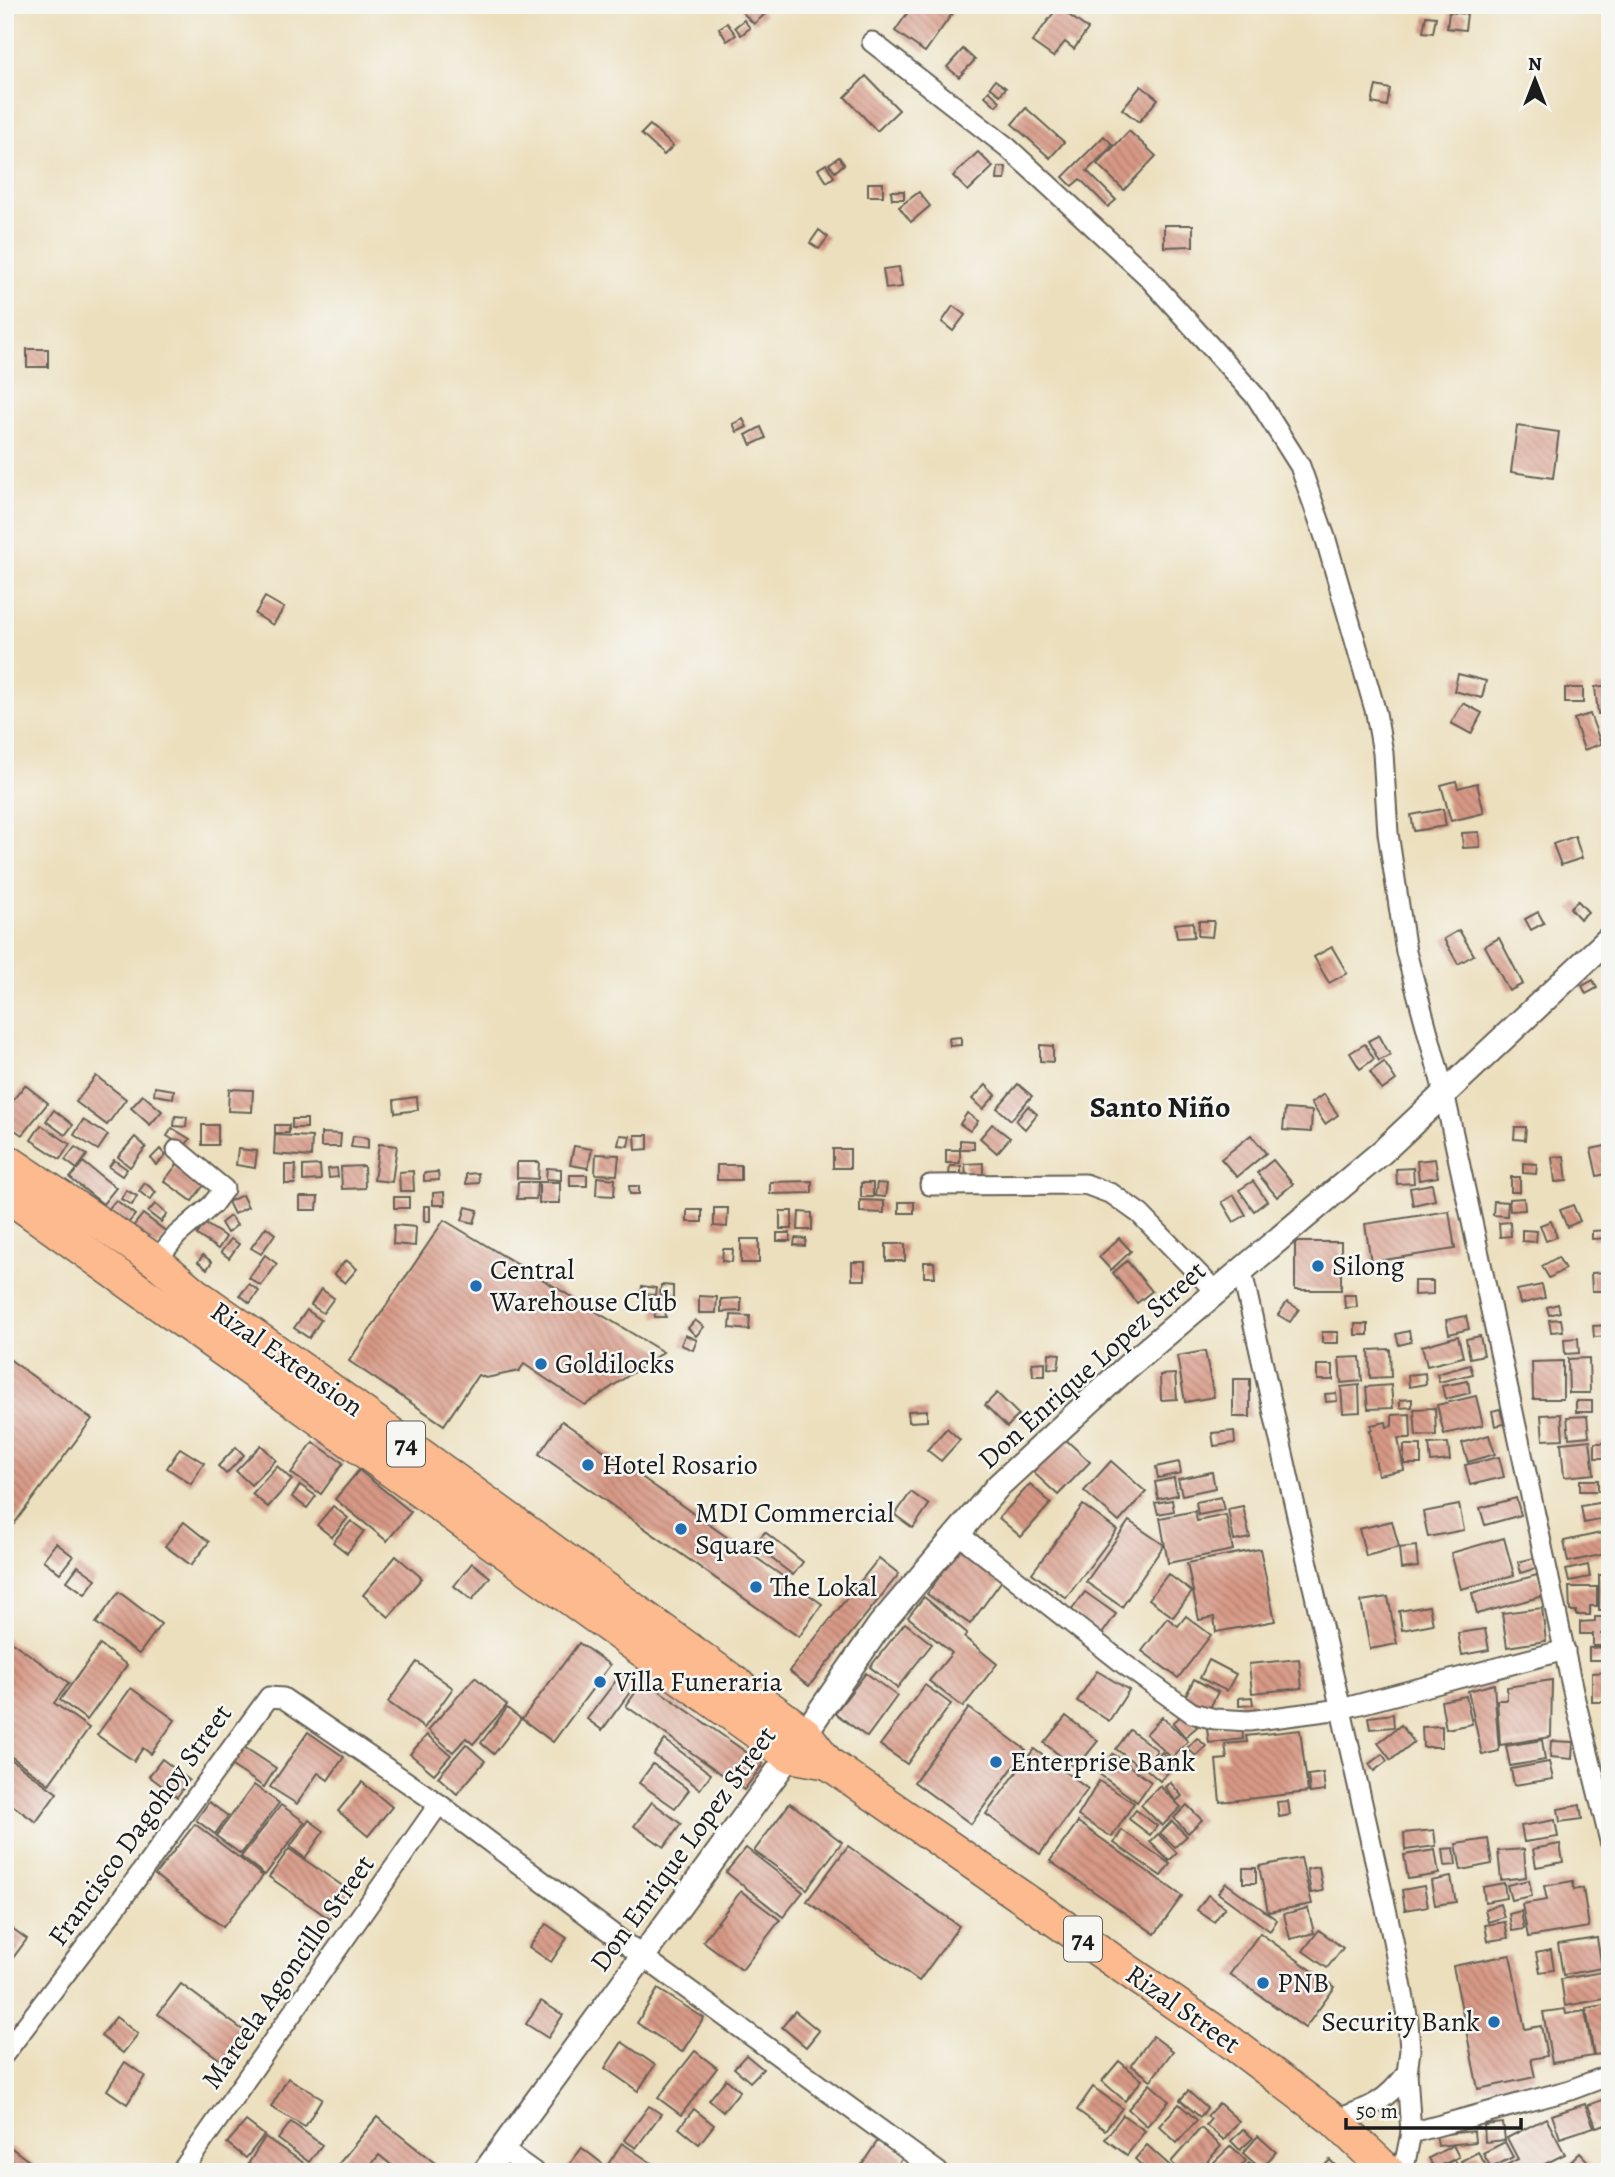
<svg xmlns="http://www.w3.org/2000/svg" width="1615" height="2177" font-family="Alegreya,serif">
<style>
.building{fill:url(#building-back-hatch)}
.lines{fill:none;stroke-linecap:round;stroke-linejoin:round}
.minor-casing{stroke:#656054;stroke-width:23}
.tertiary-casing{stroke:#656054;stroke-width:28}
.primary-casing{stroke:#656054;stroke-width:35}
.minor{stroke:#fff;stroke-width:19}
.tertiary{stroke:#fff;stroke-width:24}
.primary{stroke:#fcba8e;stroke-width:32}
.poi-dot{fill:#1f6fb2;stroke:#f6f6f2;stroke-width:2.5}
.labels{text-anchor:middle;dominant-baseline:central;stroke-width:5;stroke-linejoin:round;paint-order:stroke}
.shield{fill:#f6f6f2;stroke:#5d5d5c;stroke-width:2}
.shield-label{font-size:26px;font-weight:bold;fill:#1c1c1c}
.poi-label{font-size:28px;fill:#1c1c1c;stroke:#f6f6f2;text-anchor:start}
.street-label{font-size:28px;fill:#1c1c1c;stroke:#f6f6f2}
.neighbourhood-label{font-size:30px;font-weight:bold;fill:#1c1c1c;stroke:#f6f6f2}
</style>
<defs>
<pattern id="building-back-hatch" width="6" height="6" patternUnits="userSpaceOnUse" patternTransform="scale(1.75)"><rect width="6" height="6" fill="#d89986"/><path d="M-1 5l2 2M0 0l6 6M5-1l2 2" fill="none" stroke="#ae7c6d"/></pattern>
</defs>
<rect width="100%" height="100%" fill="#f6f6f2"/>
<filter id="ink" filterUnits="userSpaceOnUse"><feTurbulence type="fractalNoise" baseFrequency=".0143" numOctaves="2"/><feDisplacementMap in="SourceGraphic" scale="14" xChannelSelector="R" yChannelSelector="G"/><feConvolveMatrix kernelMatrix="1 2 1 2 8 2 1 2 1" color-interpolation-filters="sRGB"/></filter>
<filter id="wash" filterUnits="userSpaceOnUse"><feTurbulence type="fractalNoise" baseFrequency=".00686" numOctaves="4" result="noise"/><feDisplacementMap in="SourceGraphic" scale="28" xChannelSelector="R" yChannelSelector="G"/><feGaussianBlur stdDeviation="1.57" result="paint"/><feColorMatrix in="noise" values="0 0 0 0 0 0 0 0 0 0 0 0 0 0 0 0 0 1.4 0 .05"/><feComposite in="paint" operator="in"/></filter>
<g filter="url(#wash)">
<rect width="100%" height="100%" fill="#ecdfbd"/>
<g id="blocks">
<g class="building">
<path d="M 747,5 L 756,5 L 765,14 L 754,24 L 741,11 Z"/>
<path d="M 913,5 L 946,5 L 954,11 L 925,52 L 895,31 Z"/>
<path d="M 1058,7 L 1088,29 L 1074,49 L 1065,42 L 1053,57 L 1032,42 Z"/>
<path d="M 1449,12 L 1467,14 L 1465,30 L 1447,28 Z"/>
<path d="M 1426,16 L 1436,17 L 1433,33 L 1423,32 Z"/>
<path d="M 744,20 L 750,28 L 741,35 L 735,27 Z"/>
<path d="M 727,23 L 736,35 L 727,41 L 719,28 Z"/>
<path d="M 963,49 L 975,60 L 959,77 L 947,67 Z"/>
<path d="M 866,76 L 899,110 L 877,131 L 845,97 Z"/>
<path d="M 995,80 L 1006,88 L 1000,95 L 990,87 Z"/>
<path d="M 1141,86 L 1158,99 L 1139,122 L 1122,109 Z"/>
<path d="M 1376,86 L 1390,89 L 1387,106 L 1372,103 Z"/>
<path d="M 989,91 L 1000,101 L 996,106 L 985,96 Z"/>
<path d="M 1026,108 L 1064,142 L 1050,158 L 1012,124 Z"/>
<path d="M 650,125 L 673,146 L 664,155 L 641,134 Z"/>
<path d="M 1129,131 L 1156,156 L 1124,190 L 1097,164 Z"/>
<path d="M 1104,136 L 1113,145 L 1087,171 L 1116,200 L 1108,207 L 1080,179 L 1072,186 L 1063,177 Z"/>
<path d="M 978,152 L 993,167 L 968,191 L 953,176 Z"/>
<path d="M 839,157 L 844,164 L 835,172 L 829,164 Z"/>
<path d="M 826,164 L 834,177 L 827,182 L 818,169 Z"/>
<path d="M 998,167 L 1006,167 L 1005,180 L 997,180 Z"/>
<rect x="868" y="183" width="15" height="13"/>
<path d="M 891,191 L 904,191 L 904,199 L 892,199 Z"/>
<path d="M 919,192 L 930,206 L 911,222 L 899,207 Z"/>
<path d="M 1164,225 L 1193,225 L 1193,246 L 1164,247 Z"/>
<path d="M 819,230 L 828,237 L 819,249 L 810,243 Z"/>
<path d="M 899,267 L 902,287 L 886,289 L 883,269 Z"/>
<path d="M 953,306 L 965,315 L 953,331 L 942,322 Z"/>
<rect x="27" y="349" width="21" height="18"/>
<path d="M 743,419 L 747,427 L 737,432 L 733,424 Z"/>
<path d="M 1517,426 L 1559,432 L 1553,478 L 1511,472 Z"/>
<path d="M 761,427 L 766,438 L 751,445 L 746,435 Z"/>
<path d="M 265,597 L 284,608 L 273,625 L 255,614 Z"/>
<path d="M 1458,674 L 1486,681 L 1482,698 L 1454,691 Z"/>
<path d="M 1610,685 L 1610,713 L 1598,714 L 1595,687 Z"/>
<rect x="1565" y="688" width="18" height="15"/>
<path d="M 1463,703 L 1482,713 L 1471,734 L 1451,723 Z"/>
<path d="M 1590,714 L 1601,744 L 1584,750 L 1574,719 Z"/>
<path d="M 1456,781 L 1458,788 L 1477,783 L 1484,813 L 1451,821 L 1441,785 Z"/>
<path d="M 1443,809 L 1446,826 L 1414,831 L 1411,815 Z"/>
<path d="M 1479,832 L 1480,847 L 1463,848 L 1462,833 Z"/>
<path d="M 1575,836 L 1582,858 L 1561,865 L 1553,844 Z"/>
<path d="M 1578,901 L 1588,912 L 1580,919 L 1570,908 Z"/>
<path d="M 1538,912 L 1544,923 L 1531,930 L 1525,919 Z"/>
<path d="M 1199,921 L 1214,921 L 1212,937 L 1198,936 Z"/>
<path d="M 1193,922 L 1194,937 L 1177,938 L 1175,924 Z"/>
<path d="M 1459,930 L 1474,955 L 1458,964 L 1444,939 Z"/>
<path d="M 1499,938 L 1523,984 L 1509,991 L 1485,946 Z"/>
<path d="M 1332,947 L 1347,973 L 1329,983 L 1314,957 Z"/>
<path d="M 1593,980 L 1597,988 L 1586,994 L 1582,986 Z"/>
<path d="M 1379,1035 L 1390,1055 L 1379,1061 L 1368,1041 Z"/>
<path d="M 961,1037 L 961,1045 L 950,1046 L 949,1038 Z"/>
<path d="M 1365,1044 L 1374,1059 L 1360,1069 L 1350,1053 Z"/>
<path d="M 1040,1045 L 1053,1046 L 1053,1062 L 1040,1061 Z"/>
<path d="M 1384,1062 L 1396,1080 L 1382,1090 L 1370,1072 Z"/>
<path d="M 96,1076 L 126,1099 L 107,1125 L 76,1102 Z"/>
<path d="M 1018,1084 L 1032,1096 L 1011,1120 L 997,1108 Z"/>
<path d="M 25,1085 L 48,1103 L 22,1135 L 5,1123 L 5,1110 Z"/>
<path d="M 986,1085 L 996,1095 L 983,1109 L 972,1099 Z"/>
<path d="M 155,1087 L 174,1090 L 173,1098 L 154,1095 Z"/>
<path d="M 229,1089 L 253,1090 L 252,1112 L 228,1111 Z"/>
<path d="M 1324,1094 L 1338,1115 L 1325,1124 L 1311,1103 Z"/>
<path d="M 143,1095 L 162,1111 L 150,1125 L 131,1108 Z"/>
<path d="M 417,1097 L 418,1110 L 395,1113 L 394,1100 Z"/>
<path d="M 1028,1106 L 1037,1114 L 1025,1129 L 1016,1121 Z"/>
<path d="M 1285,1109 L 1312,1111 L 1311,1132 L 1283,1130 Z"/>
<path d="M 54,1110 L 73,1125 L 65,1135 L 46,1121 Z"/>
<path d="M 967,1113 L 978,1121 L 970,1131 L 960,1124 Z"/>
<path d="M 175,1116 L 187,1117 L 186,1127 L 174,1126 Z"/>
<rect x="292" y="1119" width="15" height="9"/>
<path d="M 83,1120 L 108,1135 L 98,1150 L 74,1135 Z"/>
<path d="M 992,1124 L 1010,1138 L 997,1153 L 980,1138 Z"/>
<path d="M 41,1125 L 70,1144 L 60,1159 L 31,1140 Z"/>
<rect x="202" y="1125" width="16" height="20"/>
<rect x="275" y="1125" width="14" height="8"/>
<path d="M 1515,1127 L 1526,1127 L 1525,1140 L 1514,1139 Z"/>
<path d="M 172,1128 L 190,1139 L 184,1147 L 167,1136 Z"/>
<path d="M 321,1133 L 341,1134 L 340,1147 L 321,1147 Z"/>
<path d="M 275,1135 L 312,1137 L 311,1157 L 274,1154 Z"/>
<path d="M 620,1135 L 630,1136 L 628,1146 L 618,1145 Z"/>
<path d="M 635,1135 L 648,1135 L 648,1149 L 636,1150 Z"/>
<path d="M 1251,1135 L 1266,1153 L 1237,1177 L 1221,1159 Z"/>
<path d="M 353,1136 L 368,1138 L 368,1149 L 351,1147 Z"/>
<path d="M 135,1137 L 146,1147 L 130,1167 L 118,1157 Z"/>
<path d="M 960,1140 L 974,1141 L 974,1149 L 960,1149 Z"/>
<path d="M 379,1144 L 397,1146 L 392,1182 L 374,1180 Z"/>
<path d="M 1610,1145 L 1610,1173 L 1597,1176 L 1591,1149 Z"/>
<path d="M 574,1146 L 592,1149 L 588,1168 L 570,1165 Z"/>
<path d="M 75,1147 L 87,1155 L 77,1169 L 65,1160 Z"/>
<path d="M 160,1149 L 166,1156 L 156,1165 L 151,1158 Z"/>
<path d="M 238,1149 L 257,1151 L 255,1168 L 236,1165 Z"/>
<rect x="833" y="1149" width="17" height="19"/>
<rect x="946" y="1150" width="14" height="13"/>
<path d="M 596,1154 L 619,1155 L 617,1175 L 595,1174 Z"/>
<path d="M 1564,1156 L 1567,1181 L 1555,1182 L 1552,1157 Z"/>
<path d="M 1435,1159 L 1438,1177 L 1419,1180 L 1417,1161 Z"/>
<path d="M 114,1160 L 127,1169 L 122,1176 L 109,1167 Z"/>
<path d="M 1273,1160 L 1293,1184 L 1277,1197 L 1257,1173 Z"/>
<path d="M 180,1161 L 207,1181 L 192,1201 L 164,1181 Z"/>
<path d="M 83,1162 L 116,1188 L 103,1204 L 70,1178 Z"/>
<path d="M 517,1162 L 539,1162 L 538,1179 L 517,1178 Z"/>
<path d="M 983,1163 L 983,1174 L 966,1176 L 965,1164 Z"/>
<path d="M 1523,1163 L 1537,1164 L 1536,1174 L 1523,1173 Z"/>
<path d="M 285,1165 L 296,1165 L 295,1184 L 285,1184 Z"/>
<path d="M 320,1165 L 321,1180 L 303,1181 L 303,1166 Z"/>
<rect x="717" y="1165" width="24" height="15"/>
<path d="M 364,1166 L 365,1188 L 342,1189 L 341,1167 Z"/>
<path d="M 950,1166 L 961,1166 L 961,1174 L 949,1174 Z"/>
<path d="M 337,1168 L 338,1177 L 329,1178 L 328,1169 Z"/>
<path d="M 547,1168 L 561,1169 L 561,1180 L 546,1179 Z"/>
<path d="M 1413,1168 L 1414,1183 L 1397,1184 L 1396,1169 Z"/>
<path d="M 413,1171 L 414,1191 L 400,1191 L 399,1172 Z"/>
<path d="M 438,1172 L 439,1180 L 424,1181 L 424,1173 Z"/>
<path d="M 478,1173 L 479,1183 L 466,1184 L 466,1174 Z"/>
<rect x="570" y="1175" width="17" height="11"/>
<path d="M 597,1177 L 615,1179 L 614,1196 L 596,1195 Z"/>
<rect x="1511" y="1177" width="9" height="15"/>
<path d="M 812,1181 L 812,1193 L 770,1194 L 770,1182 Z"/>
<path d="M 1253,1181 L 1267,1201 L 1254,1211 L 1239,1190 Z"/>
<path d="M 518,1182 L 537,1182 L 536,1199 L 517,1199 Z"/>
<rect x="539" y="1182" width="21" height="21"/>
<path d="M 145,1183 L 156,1192 L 150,1200 L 139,1191 Z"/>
<rect x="861" y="1183" width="12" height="14"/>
<path d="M 877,1183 L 887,1184 L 885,1197 L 875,1196 Z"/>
<path d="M 1432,1184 L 1435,1200 L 1413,1205 L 1410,1188 Z"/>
<path d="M 629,1186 L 639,1186 L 639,1194 L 630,1194 Z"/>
<path d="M 126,1190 L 137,1196 L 132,1205 L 121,1199 Z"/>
<path d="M 444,1192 L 445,1205 L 433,1205 L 433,1193 Z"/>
<path d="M 242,1195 L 248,1207 L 234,1214 L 228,1202 Z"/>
<path d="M 1234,1195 L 1246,1215 L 1234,1222 L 1222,1202 Z"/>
<path d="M 300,1197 L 318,1197 L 317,1210 L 300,1210 Z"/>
<rect x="394" y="1197" width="15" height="11"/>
<path d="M 1524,1198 L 1525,1210 L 1510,1211 L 1509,1199 Z"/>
<path d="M 116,1200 L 135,1215 L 125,1227 L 106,1212 Z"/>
<path d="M 860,1200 L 884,1201 L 884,1213 L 860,1212 Z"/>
<path d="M 1494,1201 L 1508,1202 L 1507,1216 L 1493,1215 Z"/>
<rect x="899" y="1202" width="15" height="11"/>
<path d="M 155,1204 L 167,1214 L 161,1222 L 148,1212 Z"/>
<path d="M 1573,1205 L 1580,1221 L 1567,1227 L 1560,1210 Z"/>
<rect x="424" y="1206" width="6" height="15"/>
<path d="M 466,1207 L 478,1210 L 474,1223 L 462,1220 Z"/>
<path d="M 714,1208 L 728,1208 L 727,1227 L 714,1226 Z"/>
<rect x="687" y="1210" width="15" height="12"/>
<rect x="780" y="1211" width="12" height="18"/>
<path d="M 1449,1211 L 1455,1249 L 1371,1262 L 1365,1224 Z"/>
<path d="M 799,1212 L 812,1213 L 812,1230 L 798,1230 Z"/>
<path d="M 143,1214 L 168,1233 L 156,1248 L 131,1229 Z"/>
<path d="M 230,1216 L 237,1225 L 227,1233 L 221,1223 Z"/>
<path d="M 444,1220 L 663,1352 L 585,1405 L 524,1364 L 519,1371 L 486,1378 L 478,1375 L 444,1425 L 349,1361 Z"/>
<path d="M 1551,1221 L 1557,1237 L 1546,1241 L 1540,1225 Z"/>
<path d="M 1510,1222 L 1511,1236 L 1500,1237 L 1499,1223 Z"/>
<path d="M 204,1223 L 226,1237 L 218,1249 L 197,1235 Z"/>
<path d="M 394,1225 L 416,1227 L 415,1246 L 393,1244 Z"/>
<path d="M 266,1227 L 275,1234 L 261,1254 L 251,1248 Z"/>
<path d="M 1522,1230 L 1537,1231 L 1536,1242 L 1522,1241 Z"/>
<path d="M 1609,1230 L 1609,1238 L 1592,1239 L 1592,1231 Z"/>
<rect x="777" y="1233" width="13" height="8"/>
<path d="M 795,1238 L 806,1239 L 805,1246 L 794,1245 Z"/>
<path d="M 1119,1238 L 1131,1251 L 1111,1270 L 1099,1257 Z"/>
<path d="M 231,1239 L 239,1244 L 229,1258 L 221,1252 Z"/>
<rect x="741" y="1239" width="18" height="24"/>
<rect x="1295" y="1242" width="46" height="48"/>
<rect x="886" y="1244" width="19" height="17"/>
<path d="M 723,1249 L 733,1249 L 732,1262 L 722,1261 Z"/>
<path d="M 203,1255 L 212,1262 L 207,1269 L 198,1262 Z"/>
<path d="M 265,1255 L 277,1264 L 261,1286 L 249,1278 Z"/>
<path d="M 1558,1257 L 1565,1269 L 1549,1278 L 1542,1266 Z"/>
<path d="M 346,1260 L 357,1269 L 345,1283 L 334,1274 Z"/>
<path d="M 1127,1261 L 1152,1291 L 1137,1303 L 1113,1273 Z"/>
<rect x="852" y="1262" width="13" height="18"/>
<path d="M 924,1262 L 934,1262 L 935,1277 L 924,1277 Z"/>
<path d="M 1610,1272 L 1610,1291 L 1592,1291 L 1591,1273 Z"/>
<path d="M 1414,1281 L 1433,1281 L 1433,1294 L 1414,1295 Z"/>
<path d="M 249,1284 L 259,1291 L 250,1303 L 240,1295 Z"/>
<path d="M 661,1285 L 673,1286 L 673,1298 L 660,1296 Z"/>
<path d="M 1542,1285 L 1545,1298 L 1520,1304 L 1517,1290 Z"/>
<path d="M 642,1286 L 656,1288 L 655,1295 L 641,1294 Z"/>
<path d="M 321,1289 L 334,1298 L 323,1313 L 311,1305 Z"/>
<path d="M 1344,1295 L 1356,1295 L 1357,1307 L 1345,1308 Z"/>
<path d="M 699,1296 L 717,1297 L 716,1313 L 699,1313 Z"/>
<path d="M 741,1298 L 741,1311 L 721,1312 L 721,1299 Z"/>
<path d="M 1287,1302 L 1299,1309 L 1290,1322 L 1278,1315 Z"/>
<path d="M 1558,1304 L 1560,1312 L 1549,1315 L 1547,1307 Z"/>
<path d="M 665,1307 L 666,1317 L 655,1317 L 654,1308 Z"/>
<path d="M 307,1310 L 321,1320 L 309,1338 L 294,1328 Z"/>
<path d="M 731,1315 L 750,1316 L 749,1330 L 730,1328 Z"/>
<path d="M 1466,1316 L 1469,1329 L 1449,1334 L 1446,1320 Z"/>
<path d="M 1561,1319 L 1563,1331 L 1551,1332 L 1549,1320 Z"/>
<path d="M 695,1320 L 704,1327 L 696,1336 L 688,1328 Z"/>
<rect x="1355" y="1324" width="13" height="11"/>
<path d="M 1610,1325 L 1610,1336 L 1594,1337 L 1593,1326 Z"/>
<path d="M 1409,1331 L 1411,1342 L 1399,1345 L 1396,1334 Z"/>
<rect x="1322" y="1332" width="16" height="11"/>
<path d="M 685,1335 L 697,1340 L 693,1350 L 681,1345 Z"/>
<path d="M 1458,1336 L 1463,1357 L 1427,1366 L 1422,1346 Z"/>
<path d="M 1480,1336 L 1484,1355 L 1470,1358 L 1466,1339 Z"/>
<path d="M 1578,1338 L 1579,1353 L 1565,1354 L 1564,1339 Z"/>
<path d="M 1390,1349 L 1391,1377 L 1370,1378 L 1369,1350 Z"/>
<path d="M 1205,1351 L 1214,1397 L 1185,1402 L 1177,1356 Z"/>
<path d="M 1049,1353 L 1060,1354 L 1058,1369 L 1048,1368 Z"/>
<path d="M 5,1356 L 92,1419 L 5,1536 Z"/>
<path d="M 1360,1357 L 1362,1381 L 1341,1383 L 1339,1358 Z"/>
<path d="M 1589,1358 L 1590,1393 L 1569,1393 L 1568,1359 Z"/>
<path d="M 1563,1361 L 1563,1399 L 1533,1399 L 1532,1362 Z"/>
<path d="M 1045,1362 L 1045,1376 L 1033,1376 L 1032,1363 Z"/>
<rect x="1317" y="1365" width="16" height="15"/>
<path d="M 1470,1365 L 1473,1374 L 1439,1382 L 1437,1374 Z"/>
<path d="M 1425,1373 L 1426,1384 L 1409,1387 L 1408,1375 Z"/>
<path d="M 1175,1374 L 1177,1399 L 1161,1400 L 1160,1375 Z"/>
<rect x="1233" y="1379" width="17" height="38"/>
<path d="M 1468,1381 L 1470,1393 L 1445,1399 L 1442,1386 Z"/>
<path d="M 1359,1385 L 1360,1412 L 1343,1413 L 1341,1387 Z"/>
<path d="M 1391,1385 L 1393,1408 L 1368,1409 L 1366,1387 Z"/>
<path d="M 997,1393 L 1019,1415 L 1007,1427 L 985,1405 Z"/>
<path d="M 1336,1393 L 1337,1401 L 1326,1402 L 1325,1394 Z"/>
<path d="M 1476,1396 L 1483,1425 L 1444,1434 L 1437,1405 Z"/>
<path d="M 1412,1399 L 1412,1407 L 1400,1408 L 1400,1400 Z"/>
<rect x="1576" y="1401" width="16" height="11"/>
<path d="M 1435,1408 L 1436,1435 L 1416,1436 L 1414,1409 Z"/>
<path d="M 1500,1409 L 1504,1424 L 1495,1426 L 1492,1411 Z"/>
<path d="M 927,1410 L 927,1421 L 909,1422 L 908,1411 Z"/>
<path d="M 1410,1414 L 1411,1438 L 1398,1438 L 1404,1470 L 1378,1475 L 1370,1430 L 1372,1430 L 1371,1425 L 1386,1422 L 1387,1427 L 1392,1426 L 1392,1415 Z"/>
<path d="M 1561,1414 L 1563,1439 L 1543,1440 L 1541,1415 Z"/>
<path d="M 1587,1416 L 1589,1436 L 1569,1438 L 1567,1417 Z"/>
<path d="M 562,1421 L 822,1604 L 799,1637 L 539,1454 Z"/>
<path d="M 947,1428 L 960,1440 L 941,1461 L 927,1450 Z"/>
<path d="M 1234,1431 L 1235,1443 L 1214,1446 L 1212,1433 Z"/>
<path d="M 1489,1435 L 1495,1454 L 1468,1462 L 1462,1443 Z"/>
<path d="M 1064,1438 L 1090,1462 L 1058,1495 L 1033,1472 Z"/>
<path d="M 1590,1440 L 1594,1474 L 1564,1477 L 1561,1443 Z"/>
<path d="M 313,1442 L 343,1463 L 321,1494 L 291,1473 Z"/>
<path d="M 1448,1443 L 1450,1460 L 1431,1462 L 1429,1444 Z"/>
<rect x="1595" y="1443" width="10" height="15"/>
<path d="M 261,1445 L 276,1460 L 251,1485 L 236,1471 Z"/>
<rect x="1404" y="1445" width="17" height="19"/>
<path d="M 236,1447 L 244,1455 L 226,1474 L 218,1466 Z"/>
<path d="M 180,1448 L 204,1463 L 191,1484 L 167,1468 Z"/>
<path d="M 1499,1457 L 1504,1477 L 1470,1485 L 1465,1465 Z"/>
<path d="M 1111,1461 L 1146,1492 L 1119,1522 L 1084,1491 Z"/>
<path d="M 1179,1462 L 1181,1473 L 1158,1478 L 1156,1467 Z"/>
<path d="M 277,1466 L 292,1480 L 268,1507 L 252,1494 Z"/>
<path d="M 359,1470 L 411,1512 L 387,1541 L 335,1499 Z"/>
<path d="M 1212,1472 L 1215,1488 L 1182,1495 L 1178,1479 Z"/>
<path d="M 1174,1478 L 1177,1495 L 1158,1499 L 1155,1482 Z"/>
<rect x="1580" y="1480" width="18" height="11"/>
<path d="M 1030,1484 L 1051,1503 L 1021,1537 L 999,1518 Z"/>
<path d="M 300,1485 L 316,1496 L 307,1508 L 292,1497 Z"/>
<path d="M 911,1492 L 929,1505 L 913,1528 L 895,1515 Z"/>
<path d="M 1221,1497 L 1224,1510 L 1198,1515 L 1196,1502 Z"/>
<path d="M 1516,1498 L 1521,1515 L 1485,1525 L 1480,1508 Z"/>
<path d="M 1172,1500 L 1174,1511 L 1158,1514 L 1155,1503 Z"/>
<path d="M 1609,1501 L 1610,1518 L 1584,1523 L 1581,1506 Z"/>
<path d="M 1083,1505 L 1117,1530 L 1066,1598 L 1032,1573 Z"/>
<path d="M 1459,1505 L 1464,1530 L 1428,1537 L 1423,1512 Z"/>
<path d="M 333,1506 L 348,1518 L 332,1537 L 317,1525 Z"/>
<path d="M 1243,1506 L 1250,1538 L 1234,1541 L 1228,1509 Z"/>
<path d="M 1195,1511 L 1197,1521 L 1226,1515 L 1233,1550 L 1168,1563 L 1160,1518 Z"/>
<path d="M 351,1521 L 364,1531 L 347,1553 L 333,1542 Z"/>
<path d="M 1129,1521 L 1164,1545 L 1122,1607 L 1086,1582 Z"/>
<path d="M 1392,1521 L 1399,1547 L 1366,1556 L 1359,1529 Z"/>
<path d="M 184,1522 L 209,1542 L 191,1565 L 165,1546 Z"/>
<path d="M 765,1532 L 803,1562 L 793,1575 L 754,1545 Z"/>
<path d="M 1601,1533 L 1605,1554 L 1568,1562 L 1564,1541 Z"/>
<path d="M 1504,1538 L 1514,1575 L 1461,1589 L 1451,1553 Z"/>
<path d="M 56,1543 L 73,1556 L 60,1573 L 43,1560 Z"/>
<path d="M 1416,1546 L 1418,1567 L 1401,1569 L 1399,1548 Z"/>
<path d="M 960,1548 L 1003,1579 L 970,1624 L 927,1594 Z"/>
<path d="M 1260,1549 L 1275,1621 L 1216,1632 L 1214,1617 L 1199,1620 L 1187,1563 Z"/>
<path d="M 396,1556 L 422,1578 L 389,1617 L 363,1595 Z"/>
<path d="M 879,1558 L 899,1574 L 809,1686 L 789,1671 Z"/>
<path d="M 1534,1558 L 1536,1568 L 1521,1573 L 1518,1562 Z"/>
<path d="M 472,1563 L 490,1577 L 472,1600 L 454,1586 Z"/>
<path d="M 1588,1565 L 1590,1577 L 1569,1581 L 1566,1570 Z"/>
<path d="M 78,1566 L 96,1579 L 85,1594 L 67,1581 Z"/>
<path d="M 1605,1569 L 1610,1569 L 1610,1610 L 1599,1610 L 1599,1575 L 1605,1575 Z"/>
<path d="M 1168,1574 L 1192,1592 L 1173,1617 L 1149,1599 Z"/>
<path d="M 1537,1575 L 1543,1596 L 1477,1614 L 1472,1593 Z"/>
<path d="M 1569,1587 L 1597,1587 L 1597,1606 L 1590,1606 L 1590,1615 L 1576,1615 L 1576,1611 L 1570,1611 Z"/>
<path d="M 119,1592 L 161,1624 L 139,1654 L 96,1623 Z"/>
<path d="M 1085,1592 L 1116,1614 L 1102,1634 L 1071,1611 Z"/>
<path d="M 924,1597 L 967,1633 L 964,1637 L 997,1664 L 963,1707 L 929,1681 L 952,1653 L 908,1617 Z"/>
<path d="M 1388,1597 L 1397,1644 L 1370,1649 L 1361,1601 Z"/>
<path d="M 1429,1606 L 1433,1624 L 1402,1630 L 1399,1611 Z"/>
<path d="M 1542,1608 L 1546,1641 L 1507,1647 L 1502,1613 Z"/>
<path d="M 1186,1616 L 1211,1635 L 1178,1678 L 1142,1651 L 1167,1618 L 1178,1626 Z"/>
<path d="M 1595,1617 L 1610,1617 L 1610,1634 L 1600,1634 L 1610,1635 L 1610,1646 L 1593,1646 L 1593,1634 L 1580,1634 L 1580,1622 L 1595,1621 Z"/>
<path d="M 905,1623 L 932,1644 L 897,1688 L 870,1667 Z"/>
<path d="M 1485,1629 L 1489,1650 L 1462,1655 L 1458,1633 Z"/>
<path d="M 5,1637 L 69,1683 L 54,1703 L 89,1728 L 49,1784 L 5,1752 Z"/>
<path d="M 579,1643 L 610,1665 L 553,1742 L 522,1719 Z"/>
<path d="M 100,1645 L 127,1665 L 87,1720 L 60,1700 Z"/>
<path d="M 1610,1647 L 1610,1660 L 1589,1660 L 1589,1648 Z"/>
<path d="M 1299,1659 L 1302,1688 L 1252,1693 L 1249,1664 Z"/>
<path d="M 1209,1660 L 1236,1674 L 1227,1691 L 1200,1678 Z"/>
<path d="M 417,1662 L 453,1688 L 424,1728 L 388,1702 Z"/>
<path d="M 1097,1671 L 1129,1690 L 1109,1721 L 1077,1701 Z"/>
<path d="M 1610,1672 L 1610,1702 L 1592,1702 L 1592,1673 Z"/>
<path d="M 866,1673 L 897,1696 L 867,1737 L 835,1713 Z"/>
<path d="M 621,1674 L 636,1684 L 602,1730 L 587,1719 Z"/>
<path d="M 475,1677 L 507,1705 L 473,1744 L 466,1738 L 453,1752 L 428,1730 Z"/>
<path d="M 1194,1679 L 1218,1692 L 1209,1710 L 1185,1697 Z"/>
<path d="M 644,1680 L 763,1764 L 744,1790 L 626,1706 Z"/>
<path d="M 1552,1680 L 1551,1737 L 1500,1745 L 1497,1700 L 1507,1700 L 1507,1687 Z"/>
<path d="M 1494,1684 L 1499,1751 L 1482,1755 L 1468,1691 Z"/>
<path d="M 925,1685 L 951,1704 L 907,1764 L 880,1745 Z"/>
<path d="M 131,1688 L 175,1720 L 151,1754 L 143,1748 L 134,1761 L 97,1735 Z"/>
<path d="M 1466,1696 L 1472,1724 L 1446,1729 L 1441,1701 Z"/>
<path d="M 1252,1697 L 1253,1705 L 1239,1706 L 1239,1698 Z"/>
<path d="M 507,1708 L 521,1719 L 494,1754 L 481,1743 Z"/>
<path d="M 969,1708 L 1026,1750 L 971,1824 L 914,1782 Z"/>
<path d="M 1184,1713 L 1197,1727 L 1185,1737 L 1173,1723 Z"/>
<path d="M 1393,1714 L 1394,1727 L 1370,1729 L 1368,1717 Z"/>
<path d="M 1066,1716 L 1098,1741 L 1076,1768 L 1044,1743 Z"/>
<path d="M 1162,1717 L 1188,1741 L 1172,1758 L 1146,1734 Z"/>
<path d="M 1242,1725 L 1243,1739 L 1209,1743 L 1207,1729 Z"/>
<path d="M 1401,1725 L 1414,1742 L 1391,1760 L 1378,1743 Z"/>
<path d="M 1442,1726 L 1442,1747 L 1423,1747 L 1422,1727 Z"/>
<path d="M 1130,1730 L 1157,1750 L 1143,1769 L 1116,1749 Z"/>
<path d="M 1300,1730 L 1308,1792 L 1220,1802 L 1216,1760 L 1227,1759 L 1225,1744 L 1247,1742 L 1246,1736 Z"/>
<path d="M 308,1732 L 344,1757 L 328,1780 L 318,1773 L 297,1804 L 270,1787 Z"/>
<path d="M 427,1735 L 451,1755 L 434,1774 L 410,1754 Z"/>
<path d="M 1197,1738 L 1206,1746 L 1196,1756 L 1187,1748 Z"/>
<path d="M 665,1740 L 711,1774 L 700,1789 L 654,1755 Z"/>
<path d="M 1542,1740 L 1545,1760 L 1510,1766 L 1506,1746 Z"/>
<path d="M 1551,1741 L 1573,1742 L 1572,1759 L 1550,1757 Z"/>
<path d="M 466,1744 L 485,1761 L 457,1794 L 438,1777 Z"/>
<path d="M 244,1747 L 276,1768 L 264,1787 L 232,1766 Z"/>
<path d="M 1034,1749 L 1088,1789 L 1040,1854 L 986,1814 Z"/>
<path d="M 1162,1752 L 1175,1765 L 1160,1781 L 1146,1769 Z"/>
<path d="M 1113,1754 L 1151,1782 L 1137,1802 L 1098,1773 Z"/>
<path d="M 1382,1754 L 1387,1761 L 1374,1771 L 1369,1764 Z"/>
<path d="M 5,1755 L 57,1793 L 36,1822 L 5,1800 Z"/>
<path d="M 162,1759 L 189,1780 L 177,1797 L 149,1776 Z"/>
<path d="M 1549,1762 L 1553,1779 L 1514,1785 L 1511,1769 Z"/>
<path d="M 653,1764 L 689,1790 L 675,1808 L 639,1783 Z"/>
<path d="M 1323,1773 L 1325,1791 L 1310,1793 L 1308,1775 Z"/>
<path d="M 1099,1781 L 1134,1803 L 1112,1837 L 1078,1816 Z"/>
<path d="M 362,1782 L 392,1807 L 368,1836 L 338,1811 Z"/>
<path d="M 1170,1782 L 1182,1796 L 1176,1801 L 1165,1787 Z"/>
<path d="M 254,1785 L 279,1803 L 241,1854 L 216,1836 Z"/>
<path d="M 1160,1786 L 1181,1807 L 1162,1826 L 1141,1805 Z"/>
<path d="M 1288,1801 L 1290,1815 L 1279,1817 L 1277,1802 Z"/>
<path d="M 209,1802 L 228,1816 L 215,1834 L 196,1820 Z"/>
<path d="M 652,1802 L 681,1824 L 664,1847 L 634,1826 Z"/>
<path d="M 790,1803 L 842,1842 L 807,1889 L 754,1851 Z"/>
<path d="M 281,1805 L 305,1822 L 265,1875 L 241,1857 Z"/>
<path d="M 1187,1805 L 1202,1820 L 1188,1833 L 1174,1818 Z"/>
<path d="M 1580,1805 L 1582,1819 L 1560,1822 L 1558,1809 Z"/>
<path d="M 1136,1810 L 1157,1826 L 1150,1835 L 1129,1819 Z"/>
<path d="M 309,1820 L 324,1831 L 305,1858 L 290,1847 Z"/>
<path d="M 1555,1820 L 1558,1837 L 1524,1842 L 1521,1826 Z"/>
<path d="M 1172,1821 L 1187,1836 L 1175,1847 L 1160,1833 Z"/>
<path d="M 1078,1822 L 1182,1896 L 1155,1934 L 1050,1861 Z"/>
<path d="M 195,1824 L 263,1876 L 223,1927 L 155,1875 Z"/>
<path d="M 1122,1830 L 1170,1864 L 1161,1876 L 1114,1843 Z"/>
<path d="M 1434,1830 L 1436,1846 L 1405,1850 L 1404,1833 Z"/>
<path d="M 1158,1834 L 1177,1853 L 1169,1861 L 1150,1842 Z"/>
<path d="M 1488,1839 L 1492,1864 L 1461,1870 L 1456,1844 Z"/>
<path d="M 1560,1844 L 1563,1862 L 1536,1867 L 1533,1849 Z"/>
<path d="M 848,1846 L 959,1926 L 919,1981 L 807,1901 Z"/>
<path d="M 746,1848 L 803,1892 L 783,1917 L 726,1872 Z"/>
<path d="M 1454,1848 L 1456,1865 L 1445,1866 L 1443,1849 Z"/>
<path d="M 289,1849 L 350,1891 L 330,1919 L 269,1877 Z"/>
<path d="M 1524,1849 L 1526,1877 L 1501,1880 L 1498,1851 Z"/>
<path d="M 1435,1850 L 1439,1874 L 1408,1879 L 1404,1855 Z"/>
<path d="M 1301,1858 L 1312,1904 L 1268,1912 L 1259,1866 Z"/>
<path d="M 1319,1867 L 1323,1891 L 1311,1893 L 1307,1869 Z"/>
<rect x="1243" y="1868" width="13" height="15"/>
<path d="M 1451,1877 L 1456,1902 L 1435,1905 L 1431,1881 Z"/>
<path d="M 1529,1880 L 1532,1896 L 1511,1900 L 1507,1885 Z"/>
<path d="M 1573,1881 L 1574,1890 L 1583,1888 L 1589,1927 L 1528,1937 L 1522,1904 L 1547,1900 L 1544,1886 Z"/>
<path d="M 1226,1883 L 1277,1920 L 1270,1931 L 1218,1893 Z"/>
<path d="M 1504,1883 L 1506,1898 L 1485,1902 L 1483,1887 Z"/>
<path d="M 1424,1886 L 1428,1906 L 1405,1910 L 1402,1890 Z"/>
<path d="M 741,1891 L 780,1920 L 742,1970 L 703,1941 Z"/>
<path d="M 1208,1895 L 1225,1907 L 1214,1922 L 1197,1910 Z"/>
<path d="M 1500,1904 L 1504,1917 L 1488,1922 L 1485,1909 Z"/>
<path d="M 1308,1908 L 1314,1933 L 1290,1939 L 1284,1914 Z"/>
<path d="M 1521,1911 L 1524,1929 L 1512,1931 L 1509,1914 Z"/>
<path d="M 1505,1922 L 1508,1938 L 1488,1941 L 1485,1925 Z"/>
<path d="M 5,1923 L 27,1939 L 12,1959 L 5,1954 Z"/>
<path d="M 546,1924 L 567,1938 L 551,1962 L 529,1947 Z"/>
<path d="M 1319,1930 L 1343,1948 L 1327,1968 L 1303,1951 Z"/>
<path d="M 1260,1933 L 1335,1987 L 1305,2028 L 1230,1974 Z"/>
<path d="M 1597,1938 L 1602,1968 L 1563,1975 L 1558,1944 Z"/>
<path d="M 1551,1950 L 1554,1970 L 1540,1972 L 1536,1953 Z"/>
<path d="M 1510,1955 L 1525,2029 L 1541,2026 L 1547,2056 L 1531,2059 L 1535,2077 L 1478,2089 L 1453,1966 Z"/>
<path d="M 1609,1971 L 1610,1998 L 1565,2006 L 1561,1979 Z"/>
<path d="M 181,1984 L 248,2034 L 226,2064 L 158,2014 Z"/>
<path d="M 658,1989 L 704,2018 L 682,2052 L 637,2023 Z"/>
<path d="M 541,2001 L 563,2015 L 548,2038 L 526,2024 Z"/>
<path d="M 1610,2004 L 1610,2053 L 1594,2055 L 1586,2008 Z"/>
<path d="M 1565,2009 L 1566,2014 L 1585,2011 L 1593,2056 L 1552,2063 L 1543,2012 Z"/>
<path d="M 795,2011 L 819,2031 L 806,2047 L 782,2027 Z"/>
<path d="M 116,2017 L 138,2034 L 123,2053 L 101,2036 Z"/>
<path d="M 1153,2036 L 1173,2051 L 1151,2080 L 1131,2065 Z"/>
<path d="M 622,2042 L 655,2065 L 638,2091 L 605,2068 Z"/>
<path d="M 695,2051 L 717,2068 L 681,2115 L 658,2098 Z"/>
<path d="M 746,2055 L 763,2069 L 750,2082 L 734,2068 Z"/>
<path d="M 1119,2061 L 1142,2080 L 1125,2101 L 1102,2081 Z"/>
<path d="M 125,2062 L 145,2076 L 127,2104 L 107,2090 Z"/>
<path d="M 288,2078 L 322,2098 L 305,2127 L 271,2107 Z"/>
<path d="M 726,2079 L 740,2091 L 723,2112 L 709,2100 Z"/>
<path d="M 1150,2084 L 1169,2101 L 1147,2126 L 1128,2109 Z"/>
<path d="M 1093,2087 L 1122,2108 L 1105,2130 L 1077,2110 Z"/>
<path d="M 1188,2091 L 1207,2108 L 1200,2117 L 1180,2100 Z"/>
<path d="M 1610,2093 L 1610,2109 L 1607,2103 L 1610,2123 L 1596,2127 L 1588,2105 L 1605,2099 L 1604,2095 Z"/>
<path d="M 1219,2103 L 1239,2121 L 1224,2140 L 1206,2125 L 1211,2119 L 1207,2116 Z"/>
<path d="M 1179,2104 L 1197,2120 L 1177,2143 L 1159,2126 Z"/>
<path d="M 1585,2104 L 1594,2127 L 1560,2138 L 1552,2115 Z"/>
<path d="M 649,2106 L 661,2114 L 636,2148 L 624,2140 Z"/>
<path d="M 694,2109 L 714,2125 L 699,2144 L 679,2128 Z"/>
<path d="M 1123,2115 L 1145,2131 L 1127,2155 L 1105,2139 Z"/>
<path d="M 377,2117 L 446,2172 L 400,2172 L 379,2155 L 365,2172 L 332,2172 Z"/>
<path d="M 1546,2118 L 1565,2154 L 1529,2172 L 1493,2172 L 1518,2159 L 1507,2138 Z"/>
<path d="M 246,2121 L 264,2135 L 246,2158 L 227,2143 Z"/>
<path d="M 291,2122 L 322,2145 L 309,2162 L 278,2139 Z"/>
<path d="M 1503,2123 L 1505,2140 L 1485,2142 L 1484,2125 Z"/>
<path d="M 1201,2128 L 1221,2146 L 1198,2172 L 1182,2172 L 1171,2162 Z"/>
<path d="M 1243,2129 L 1253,2138 L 1240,2150 L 1231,2141 Z"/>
<path d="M 1474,2131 L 1475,2142 L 1438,2146 L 1436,2135 Z"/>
<path d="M 1258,2136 L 1276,2152 L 1261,2169 L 1243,2153 Z"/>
<path d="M 265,2137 L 310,2167 L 306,2172 L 243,2172 Z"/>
<path d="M 879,2139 L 904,2156 L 893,2172 L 867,2172 L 860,2167 Z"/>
<path d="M 1505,2142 L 1513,2157 L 1491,2168 L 1483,2153 Z"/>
<path d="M 5,2143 L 34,2165 L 29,2172 L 5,2172 Z"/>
<path d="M 622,2143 L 653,2164 L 647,2172 L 603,2172 Z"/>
<path d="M 1147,2145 L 1177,2172 L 1149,2172 L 1135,2159 Z"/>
<path d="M 1453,2145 L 1459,2157 L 1434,2169 L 1429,2158 Z"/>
<path d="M 1231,2146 L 1246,2161 L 1234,2172 L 1224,2172 L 1214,2162 Z"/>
<path d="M 582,2148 L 603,2164 L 597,2172 L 573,2172 L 567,2167 Z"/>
<path d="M 1478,2152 L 1488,2169 L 1483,2172 L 1466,2172 L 1461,2161 Z"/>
<path d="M 1580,2153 L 1595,2169 L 1592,2172 L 1560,2172 Z"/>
<path d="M 1330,2160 L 1342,2172 L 1322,2172 L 1320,2170 Z"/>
<path d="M 1455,2160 L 1461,2172 L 1438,2172 L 1437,2170 Z"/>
<path d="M 730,2163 L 743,2172 L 724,2172 Z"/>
<path d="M 1249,2163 L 1258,2172 L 1240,2172 Z"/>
</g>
</g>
</g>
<g filter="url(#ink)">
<use href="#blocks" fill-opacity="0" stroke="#656054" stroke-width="2"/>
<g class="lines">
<g class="minor-casing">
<g id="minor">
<path d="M 872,42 L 1007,147 L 1146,275 L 1257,398 L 1300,466 L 1326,540 L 1376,713 L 1383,753 L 1388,833 L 1406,952 L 1444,1092 L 1575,1700 L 1610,1841"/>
<path d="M 930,1185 L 1085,1184 L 1112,1194 L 1140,1214 L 1217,1293"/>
<path d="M 156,1261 L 177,1235 L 212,1205 L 224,1189 L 177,1150"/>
<path d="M 1242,1272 L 1393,1940 L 1408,2021 L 1410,2050 L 1407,2073 L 1411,2133 L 1403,2172"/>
<path d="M 957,1533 L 1124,1664 L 1192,1713 L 1215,1719 L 1249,1721 L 1341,1709 L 1565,1650"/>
<path d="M 5,2053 L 113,1911 L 269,1697 L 283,1698 L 439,1804 L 642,1956 L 938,2172"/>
<path d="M 1334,2120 C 1369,2108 1385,2103 1407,2073"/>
<path d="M 1411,2133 L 1570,2090 L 1610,2075"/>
<path d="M 502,2149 L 534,2172"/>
<path d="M 181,2172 L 439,1804"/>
</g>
</g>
<g class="tertiary-casing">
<path id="tertiary" d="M 485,2172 L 789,1756 L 880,1625 L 999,1485 L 1127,1367 L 1382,1152 L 1610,938"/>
</g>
<g class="primary-casing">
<g id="primary">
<path d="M 5,1159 L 156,1261 L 194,1293 L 315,1378 L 805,1733 L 828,1763 L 1228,2040 L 1334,2120 L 1389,2172"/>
<path d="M 5,1194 L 789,1756 L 828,1763"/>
</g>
</g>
<use href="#minor" class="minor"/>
<use href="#tertiary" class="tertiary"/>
<use href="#primary" class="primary"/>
</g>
</g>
<g class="poi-dot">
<circle cx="1318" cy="1266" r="7"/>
<circle cx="476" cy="1286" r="7"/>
<circle cx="541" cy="1364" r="7"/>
<circle cx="588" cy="1465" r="7"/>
<circle cx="681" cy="1529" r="7"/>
<circle cx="756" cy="1587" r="7"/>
<circle cx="600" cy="1682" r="7"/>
<circle cx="996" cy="1762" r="7"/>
<circle cx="1263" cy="1983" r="7"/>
<circle cx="1494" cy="2022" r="7"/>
</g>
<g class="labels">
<g class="shield">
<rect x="387" y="1421.5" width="38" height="45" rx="5"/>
<rect x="1064" y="1916.5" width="38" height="45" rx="5"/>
</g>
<g class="shield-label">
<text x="406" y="1444">74</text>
<text x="1083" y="1939">74</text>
</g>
<g class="poi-label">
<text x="1332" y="1266">Silong</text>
<text x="490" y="1270">Central<tspan x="490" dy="32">Warehouse Club</tspan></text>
<text x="555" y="1364">Goldilocks</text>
<text x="602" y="1465">Hotel Rosario</text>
<text x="695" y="1513">MDI Commercial<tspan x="695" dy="32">Square</tspan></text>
<text x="770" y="1587">The Lokal</text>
<text x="614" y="1682">Villa Funeraria</text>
<text x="1010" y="1762">Enterprise Bank</text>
<text x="1277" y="1983">PNB</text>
<text x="1480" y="2022" text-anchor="end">Security Bank</text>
</g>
<g class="street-label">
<text transform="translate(287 1359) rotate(35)">Rizal Extension</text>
<text transform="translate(1092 1365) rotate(-42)">Don Enrique Lopez Street</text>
<text transform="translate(140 1825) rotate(-54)">Francisco Dagohoy Street</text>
<text transform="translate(683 1849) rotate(-54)">Don Enrique Lopez Street</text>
<text transform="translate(288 1972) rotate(-55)">Marcela Agoncillo Street</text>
<text transform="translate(1183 2009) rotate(35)">Rizal Street</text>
</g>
<g class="neighbourhood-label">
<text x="1160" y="1107">Santo Niño</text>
</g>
</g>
<rect width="1615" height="2177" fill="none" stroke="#f6f6f2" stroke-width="28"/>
<g transform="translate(1535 80)" stroke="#f6f6f2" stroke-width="5" paint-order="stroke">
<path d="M0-5L12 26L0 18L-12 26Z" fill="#1c1c1c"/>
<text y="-10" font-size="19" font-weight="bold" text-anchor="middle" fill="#1c1c1c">N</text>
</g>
<path d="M1346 2118v10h175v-10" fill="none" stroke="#1c1c1c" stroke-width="3.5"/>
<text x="1356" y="2118" font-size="21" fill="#1c1c1c" stroke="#f6f6f2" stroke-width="5" paint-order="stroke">50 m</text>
</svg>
